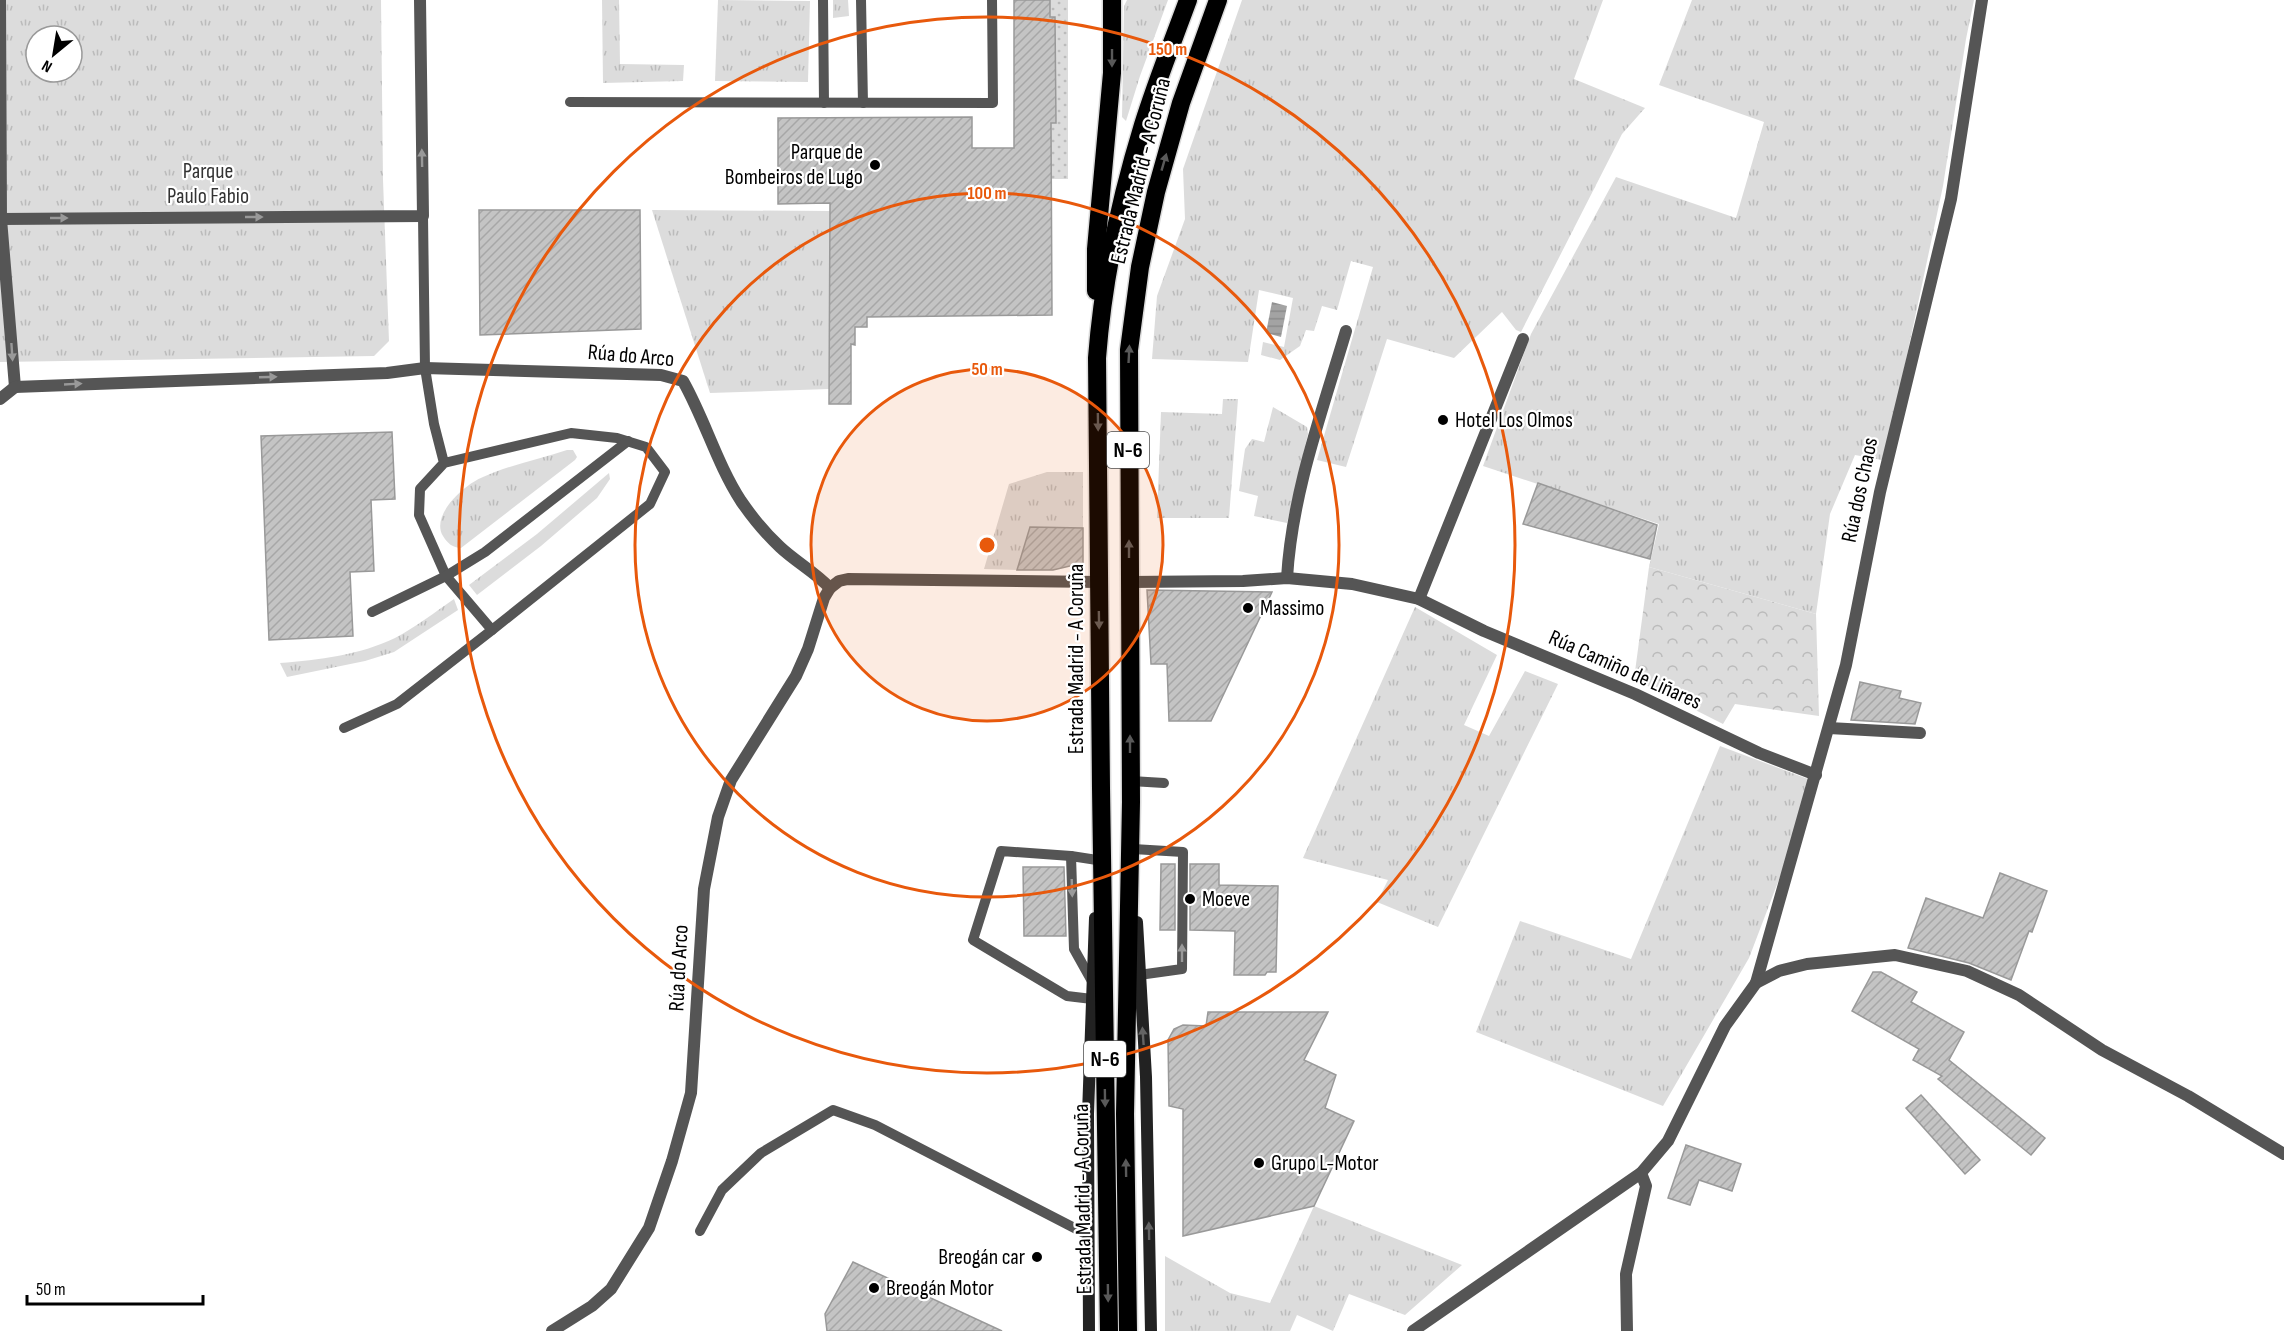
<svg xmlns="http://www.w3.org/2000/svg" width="2284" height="1331" font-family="'Sofia Sans Condensed',sans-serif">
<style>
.grass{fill:url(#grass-tufts);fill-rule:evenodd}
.forest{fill:url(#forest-crowns)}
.garden{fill:url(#garden-dots)}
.water{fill:url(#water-rules)}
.building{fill:url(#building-hatch);stroke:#999;stroke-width:1.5}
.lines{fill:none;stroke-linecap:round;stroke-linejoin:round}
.highway-casing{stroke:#dbdbdb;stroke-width:21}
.lane{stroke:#555;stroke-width:10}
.street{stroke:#555;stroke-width:12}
.secondary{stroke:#222;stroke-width:12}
.highway{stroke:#000;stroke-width:18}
.oneway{fill:#595959}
.oneway2{fill:#999}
.oneway3{fill:#646464}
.ring{fill:none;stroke:#e8590c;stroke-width:3}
.poi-dot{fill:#000;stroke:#fff;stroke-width:2}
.labels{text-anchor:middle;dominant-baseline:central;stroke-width:4.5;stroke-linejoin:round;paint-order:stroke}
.shield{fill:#fff;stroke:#4c4c4c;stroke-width:1.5}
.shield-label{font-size:21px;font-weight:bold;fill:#000}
.poi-label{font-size:22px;fill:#000;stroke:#fff;text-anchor:start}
.park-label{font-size:22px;fill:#333;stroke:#fff}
.street-label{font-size:22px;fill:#000;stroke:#fff}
.centre{fill:#e8590c;stroke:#fff;stroke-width:3}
.ring-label{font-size:18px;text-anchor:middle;font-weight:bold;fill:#e8590c;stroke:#fff;stroke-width:4.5;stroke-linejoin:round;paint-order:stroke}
</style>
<defs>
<pattern id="grass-tufts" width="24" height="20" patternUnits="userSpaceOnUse" patternTransform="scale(1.5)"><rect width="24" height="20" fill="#dcdcdc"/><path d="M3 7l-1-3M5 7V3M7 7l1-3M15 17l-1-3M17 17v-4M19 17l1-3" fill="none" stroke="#bbb"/></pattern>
<pattern id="forest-crowns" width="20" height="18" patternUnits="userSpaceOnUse" patternTransform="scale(1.5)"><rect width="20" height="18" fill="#dcdcdc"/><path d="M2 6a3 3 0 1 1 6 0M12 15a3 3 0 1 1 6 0" fill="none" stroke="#bbb"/></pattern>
<pattern id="garden-dots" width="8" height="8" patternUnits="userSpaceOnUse" patternTransform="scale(1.5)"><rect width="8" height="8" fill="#dcdcdc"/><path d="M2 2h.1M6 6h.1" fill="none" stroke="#bbb" stroke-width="1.8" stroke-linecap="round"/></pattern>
<pattern id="water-rules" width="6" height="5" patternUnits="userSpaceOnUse" patternTransform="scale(1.5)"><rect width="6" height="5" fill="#a3a3a3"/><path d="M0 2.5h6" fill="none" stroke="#8b8b8b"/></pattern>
<pattern id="building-hatch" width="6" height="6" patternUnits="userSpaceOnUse" patternTransform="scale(1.5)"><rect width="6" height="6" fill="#c4c4c4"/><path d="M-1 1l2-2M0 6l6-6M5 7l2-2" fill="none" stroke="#a7a7a7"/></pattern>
</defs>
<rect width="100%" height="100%" fill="#fff"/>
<g class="grass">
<path d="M 0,0 L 381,0 L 383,180 L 389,341 L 374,356 L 0,362 ZM 36,36 L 72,36 L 72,72 L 36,72 Z"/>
<path d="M 602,0 L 619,0 L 620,64 L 684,65 L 683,81 L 603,83 Z"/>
<path d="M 718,0 L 810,1 L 808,82 L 715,81 Z"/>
<path d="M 833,0 L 848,0 L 849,16 L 833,18 Z"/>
<path d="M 1127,0 L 1168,0 L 1140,76 L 1126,121 L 1122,117 L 1124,6 Z"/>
<path d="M 1242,0 L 1603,0 L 1574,79 L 1645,108 L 1622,134 L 1521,332 L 1516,330 L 1502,312 L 1454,358 L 1387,339 L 1346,467 L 1317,460 L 1373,267 L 1351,261 L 1337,310 L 1322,306 L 1314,331 L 1306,330 L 1300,346 L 1280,360 L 1261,355 L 1263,342 L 1284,347 L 1293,298 L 1259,290 L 1248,362 L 1152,359 L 1157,296 L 1185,219 L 1183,169 Z"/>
<path d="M 1692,0 L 1974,0 L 1966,39 L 1943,186 L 1897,402 L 1882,460 L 1855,455 L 1830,514 L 1816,614 L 1649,567 L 1659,524 L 1483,466 L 1531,334 L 1616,177 L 1736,218 L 1764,122 L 1659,85 Z"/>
<path d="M 652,210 L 830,211 L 829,389 L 710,393 Z"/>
<path d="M 1223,399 L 1238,399 L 1229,518 L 1157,518 L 1161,412 L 1222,414 Z"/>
<path d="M 1273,407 L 1307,427 L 1308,434 L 1287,523 L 1254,516 L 1258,496 L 1239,491 L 1245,449 L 1252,439 L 1264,442 Z"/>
<path d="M 567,450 L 573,450 L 577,457 L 575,460 L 461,548 C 453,548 447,543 443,536 C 430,515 465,484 483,477 C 509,465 540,459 567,450 Z"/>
<path d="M 1047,472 L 1083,472 L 1083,528 L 1030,527 L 1017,570 L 984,569 L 1009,484 Z"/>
<path d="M 609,473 L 610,479 L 597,498 L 541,546 L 477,595 L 469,585 L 537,534 Z"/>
<path d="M 454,599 L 458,610 L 394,652 L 365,661 L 287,677 L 280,663 C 319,660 360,655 395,638 C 416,627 435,612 454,599 Z"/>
<path d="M 1415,607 L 1497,655 L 1464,725 L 1489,736 L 1525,671 L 1558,684 L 1438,927 L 1377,902 L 1388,880 L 1303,858 Z"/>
<path d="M 1720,746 L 1808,779 L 1813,790 L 1749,958 L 1663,1106 L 1476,1032 L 1520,921 L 1631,959 Z"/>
<path d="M 1314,1206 L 1462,1265 L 1405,1315 L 1349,1294 L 1333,1331 L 1297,1315 L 1290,1331 L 1165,1331 L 1165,1256 L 1230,1293 L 1270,1303 Z"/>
</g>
<path class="forest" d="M 1649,567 L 1816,614 L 1819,716 L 1735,704 L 1723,724 L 1634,679 Z"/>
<path class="garden" d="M 1050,0 L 1068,0 L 1068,179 L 1051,179 L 1051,123 L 1056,123 L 1055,18 L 1050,17 Z"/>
<path class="water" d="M 1272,302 L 1287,306 L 1281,337 L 1266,333 Z"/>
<g class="building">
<path d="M 1014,0 L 1050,0 L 1050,17 L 1055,17 L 1056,123 L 1051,123 L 1052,315 L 867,317 L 867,327 L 855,327 L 855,345 L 851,344 L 851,404 L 829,404 L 830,203 L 778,204 L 778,118 L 972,117 L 972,148 L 1014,148 Z"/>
<path d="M 479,210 L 640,210 L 641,329 L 480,335 Z"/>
<path d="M 392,432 L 395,499 L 371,500 L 374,571 L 350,572 L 353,636 L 269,640 L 261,436 Z"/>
<path d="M 1538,483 L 1657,525 L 1650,559 L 1523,524 Z"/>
<path d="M 1030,527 L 1083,528 L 1083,563 L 1053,570 L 1017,570 Z"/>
<path d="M 1147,590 L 1272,592 L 1211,721 L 1169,721 L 1167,664 L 1151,664 Z"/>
<path d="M 1860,682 L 1901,691 L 1899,698 L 1921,703 L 1915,724 L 1851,720 Z"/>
<path d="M 1161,864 L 1175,864 L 1175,930 L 1160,930 Z"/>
<path d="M 1190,864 L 1219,864 L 1219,885 L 1278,886 L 1276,972 L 1267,972 L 1265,975 L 1234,975 L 1235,931 L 1190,930 Z"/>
<path d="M 1023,867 L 1064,867 L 1066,936 L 1024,936 Z"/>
<path d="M 2000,873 L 2047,891 L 2032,932 L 2029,931 L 2011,980 L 1969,963 L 1908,948 L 1926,898 L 1983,918 Z"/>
<path d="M 1873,972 L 1881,972 L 1917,992 L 1911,1002 L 1964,1032 L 1949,1060 L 2045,1138 L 2031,1155 L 1938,1079 L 1942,1076 L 1913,1060 L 1919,1049 L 1852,1011 Z"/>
<path d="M 1208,1012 L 1328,1012 L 1304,1060 L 1336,1075 L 1325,1108 L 1354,1121 L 1314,1206 L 1183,1236 L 1183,1109 L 1169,1106 L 1168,1040 L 1174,1029 L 1183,1025 L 1206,1026 Z"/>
<path d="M 1921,1095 L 1980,1160 L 1965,1174 L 1906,1108 Z"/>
<path d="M 1686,1145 L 1741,1164 L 1732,1191 L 1699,1180 L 1690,1205 L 1668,1198 Z"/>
<path d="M 853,1262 L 1002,1331 L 827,1331 L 825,1314 Z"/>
</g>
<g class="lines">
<g class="highway-casing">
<g id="highway">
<path d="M 1096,291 L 1096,249 L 1112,73 L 1112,0"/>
<path d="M 1109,1331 L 1101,788 L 1097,358 C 1103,279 1120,200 1143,125 C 1156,83 1173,41 1188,0"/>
<path d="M 1128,1331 L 1125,1114 L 1131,802 L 1129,350 L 1140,267 L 1156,192 L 1181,103 L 1218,0"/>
</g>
</g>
<g class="lane">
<path d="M 823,0 L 824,103"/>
<path d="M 861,0 L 863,103"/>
<path d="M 570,102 L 993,103 L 992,0"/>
<path d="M 423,216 L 425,368 L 434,424 L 444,463 L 420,489 L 419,515 L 446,576 L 492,630 L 650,504 L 665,472 L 646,447 L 617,438 L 571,433 L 444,463"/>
<path d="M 372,612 L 446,576 L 485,552 L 628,441"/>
<path d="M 344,728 L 397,704 L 492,630"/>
<path d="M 1131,781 L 1164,783"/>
<path d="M 1133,849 L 1183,852 L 1182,969 L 1139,975"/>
<path d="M 1071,856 L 1001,851 L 973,940 L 1067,996 L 1092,999"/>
<path d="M 1093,983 L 1074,949 L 1071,856 L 1097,860"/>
<path d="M 700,1231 L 722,1190 L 761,1153 L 833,1110 L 875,1125 L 1088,1235"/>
</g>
<g class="street">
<path d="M 0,0 L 1,219 L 15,387"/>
<path d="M 1,219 L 423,216 L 420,0"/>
<path d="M 15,387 L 387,373 L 425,368 L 661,375 L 683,381 C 705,420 717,464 741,501 C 752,517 766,534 780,547 C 796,562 815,572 830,588"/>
<path d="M 0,399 L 15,387"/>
<path d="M 1287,578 C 1292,493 1322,412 1346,331"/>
<path d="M 1129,582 L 1243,581 L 1287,578 L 1352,584 L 1419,599 L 1484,631 L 1635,694 L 1759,753 L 1816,775"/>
<path d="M 1419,599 L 1523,339"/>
<path d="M 1829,728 L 1920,733"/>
<path d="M 1756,983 L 1846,665 L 1880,492 L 1951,199 L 1982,0"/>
<path d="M 552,1331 L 592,1306 L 611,1289 L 649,1228 L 672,1161 L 691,1093 L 704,889 L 718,817 L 731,780 L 796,676 L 808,649 L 824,598 L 830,588 L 839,581 L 848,579 L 1099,582"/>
<path d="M 1413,1331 L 1641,1173 L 1668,1141 L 1725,1026 L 1756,983 L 1779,971 L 1807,964 L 1895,955 L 1967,971 L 2019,995 L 2102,1050 L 2188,1096 L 2284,1154"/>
<path d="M 1627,1331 L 1626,1274 L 1646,1186 L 1641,1173"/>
</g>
<g class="secondary">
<path d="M 1137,922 L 1146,1077 L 1151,1331"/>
<path d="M 1089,1331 L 1088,1114 L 1095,918"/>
</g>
<use href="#highway" class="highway"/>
</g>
<defs><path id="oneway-solid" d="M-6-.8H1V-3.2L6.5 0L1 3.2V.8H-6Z" transform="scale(1.5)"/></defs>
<g class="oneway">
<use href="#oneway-solid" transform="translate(1112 58) rotate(90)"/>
<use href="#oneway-solid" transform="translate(1164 162) rotate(-74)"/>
<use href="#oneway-solid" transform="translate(1129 354) rotate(-87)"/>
<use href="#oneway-solid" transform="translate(1098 422) rotate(89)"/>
<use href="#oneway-solid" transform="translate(1129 549) rotate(-90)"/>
<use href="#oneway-solid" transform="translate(1099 620) rotate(89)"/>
<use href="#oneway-solid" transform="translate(1130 744) rotate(-90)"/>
<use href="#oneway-solid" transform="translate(1105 1098) rotate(89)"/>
<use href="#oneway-solid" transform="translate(1126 1168) rotate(-91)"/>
<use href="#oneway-solid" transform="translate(1108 1293) rotate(89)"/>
</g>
<g class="oneway2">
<use href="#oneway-solid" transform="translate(422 158) rotate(-91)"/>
<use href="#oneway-solid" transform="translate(254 217)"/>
<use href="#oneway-solid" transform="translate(59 218)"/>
<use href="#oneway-solid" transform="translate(12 352) rotate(86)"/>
<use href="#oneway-solid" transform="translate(268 377) rotate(-2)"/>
<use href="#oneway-solid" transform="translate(73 384) rotate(-3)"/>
<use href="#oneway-solid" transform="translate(1072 888) rotate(88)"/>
<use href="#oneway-solid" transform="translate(1182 953) rotate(-90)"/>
</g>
<g class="oneway3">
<use href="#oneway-solid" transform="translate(1143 1036) rotate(-94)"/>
<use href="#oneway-solid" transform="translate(1149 1231) rotate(-91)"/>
</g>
<circle cx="987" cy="545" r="176" fill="#e8590c" fill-opacity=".12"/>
<g class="ring">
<circle cx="987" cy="545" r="176"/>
<circle cx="987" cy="545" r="352"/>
<circle cx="987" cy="545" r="528"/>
</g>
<g class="poi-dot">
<circle cx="875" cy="165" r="6"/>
<circle cx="1443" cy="420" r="6"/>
<circle cx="1248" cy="608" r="6"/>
<circle cx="1190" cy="899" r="6"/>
<circle cx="1259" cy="1163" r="6"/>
<circle cx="1037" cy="1257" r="6"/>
<circle cx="874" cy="1288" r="6"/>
</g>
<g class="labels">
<g class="shield">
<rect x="1107" y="432" width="42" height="36" rx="4.5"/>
<rect x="1084" y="1041" width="42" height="36" rx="4.5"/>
</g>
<g class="shield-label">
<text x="1128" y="450">N-6</text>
<text x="1105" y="1059">N-6</text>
</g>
<g class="poi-label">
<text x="863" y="152" text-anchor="end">Parque de<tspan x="863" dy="25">Bombeiros de Lugo</tspan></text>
<text x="1455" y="420">Hotel Los Olmos</text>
<text x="1260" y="608">Massimo</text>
<text x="1202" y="899">Moeve</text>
<text x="1271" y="1163">Grupo L-Motor</text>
<text x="1025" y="1257" text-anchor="end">Breogán car</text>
<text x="886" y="1288">Breogán Motor</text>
</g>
<g class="park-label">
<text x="208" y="171">Parque<tspan x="208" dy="25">Paulo Fabio</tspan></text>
</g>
<g class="street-label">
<text transform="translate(1141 171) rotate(-76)">Estrada Madrid - A Coruña</text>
<text transform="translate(631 356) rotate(5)">Rúa do Arco</text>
<text transform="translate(1860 490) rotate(-78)">Rúa dos Chaos</text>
<text transform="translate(1076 659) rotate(-90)">Estrada Madrid - A Coruña</text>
<text transform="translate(1625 670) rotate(24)">Rúa Camiño de Liñares</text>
<text transform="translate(679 968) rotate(-87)">Rúa do Arco</text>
<text transform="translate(1083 1199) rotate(-91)">Estrada Madrid - A Coruña</text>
</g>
</g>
<circle cx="987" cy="545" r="9" class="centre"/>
<g class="ring-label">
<text x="1168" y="55">150 m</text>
<text x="987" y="199">100 m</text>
<text x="987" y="375">50 m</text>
</g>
<g transform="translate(54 54) rotate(210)"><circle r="28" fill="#ffffff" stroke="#999999" stroke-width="1.5"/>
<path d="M0-4.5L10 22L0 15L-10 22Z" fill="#000000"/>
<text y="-9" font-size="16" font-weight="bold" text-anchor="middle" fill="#000000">N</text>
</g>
<path d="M27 1295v9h176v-9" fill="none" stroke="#000000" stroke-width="3"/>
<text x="36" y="1295" font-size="18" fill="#000000" stroke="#ffffff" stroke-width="4.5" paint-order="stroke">50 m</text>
</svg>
